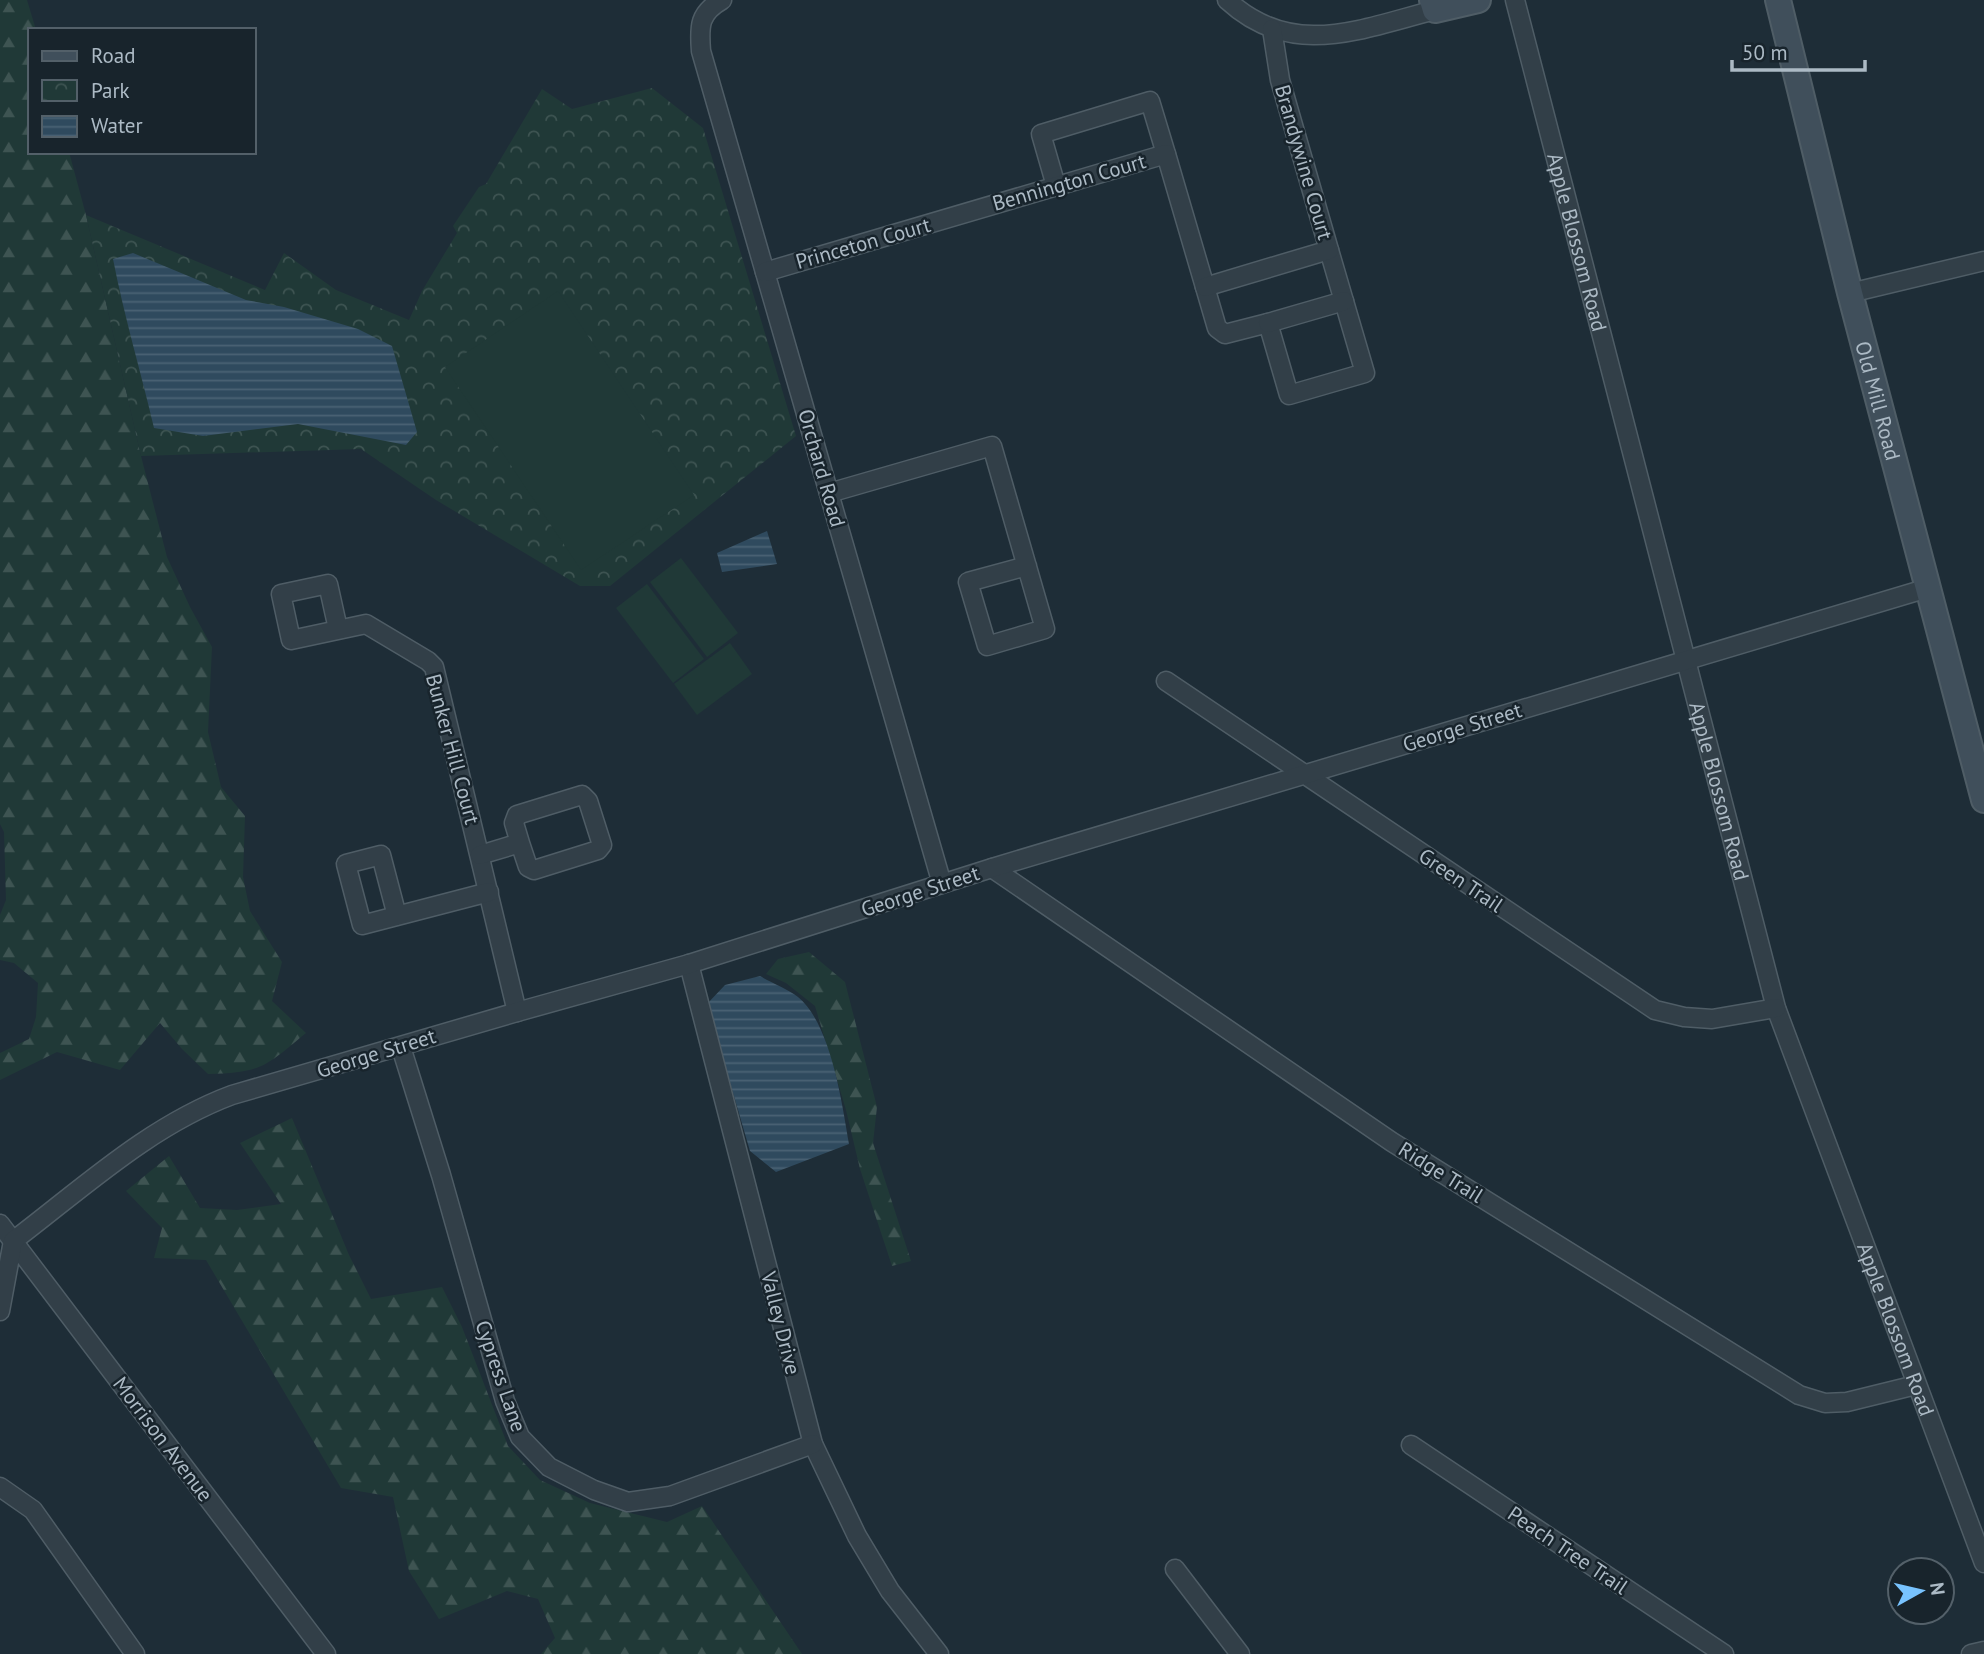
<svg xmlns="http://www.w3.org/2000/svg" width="1984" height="1654" font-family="'PT Sans',sans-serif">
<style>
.forest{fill:url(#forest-firs)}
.park{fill:url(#park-crowns)}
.garden{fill:#203937}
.water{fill:url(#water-rules)}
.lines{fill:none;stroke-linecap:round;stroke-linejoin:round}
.street-casing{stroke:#4f5d66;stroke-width:21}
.secondary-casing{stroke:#4f5d66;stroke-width:28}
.street{stroke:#323f48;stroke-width:18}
.secondary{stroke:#404f5b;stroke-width:24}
.labels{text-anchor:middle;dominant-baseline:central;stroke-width:5;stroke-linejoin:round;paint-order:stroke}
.street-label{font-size:21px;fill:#acbac5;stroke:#18242c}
</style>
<defs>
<pattern id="forest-firs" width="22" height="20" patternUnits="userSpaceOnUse" patternTransform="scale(1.75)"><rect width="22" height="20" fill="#203937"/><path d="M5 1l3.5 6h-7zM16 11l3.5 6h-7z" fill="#3e5452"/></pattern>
<pattern id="park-crowns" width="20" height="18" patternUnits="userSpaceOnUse" patternTransform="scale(1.75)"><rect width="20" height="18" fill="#203937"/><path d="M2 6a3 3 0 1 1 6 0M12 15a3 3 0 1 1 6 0" fill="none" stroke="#3e5452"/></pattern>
<pattern id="water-rules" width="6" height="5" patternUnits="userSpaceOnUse" patternTransform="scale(1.75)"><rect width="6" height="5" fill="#2f4a5e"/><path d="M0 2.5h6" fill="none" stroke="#4a6274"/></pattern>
</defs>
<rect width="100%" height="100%" fill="#1e2d37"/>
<g class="forest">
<path d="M 0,0 L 27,0 L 36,30 L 30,30 L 30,152 L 69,152 L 86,215 L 141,456 L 167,557 L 190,607 L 212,647 L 208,732 L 221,787 L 245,816 L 243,877 L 250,911 L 282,962 L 272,1001 L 306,1033 C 266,1066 262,1073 208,1074 L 182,1049 L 160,1023 L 120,1070 L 57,1052 L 0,1080 L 0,1053 L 29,1039 L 36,1017 L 38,983 L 14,963 L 0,960 L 0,915 L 6,900 L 4,832 L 0,824 Z"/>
<path d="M 809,952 L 845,982 L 877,1107 L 873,1143 L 911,1261 L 892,1266 L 860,1169 L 846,1110 L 815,1006 L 786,983 L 766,974 L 778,959 Z"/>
<path d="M 292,1118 L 349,1255 L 371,1299 L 442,1287 L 462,1327 L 508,1446 L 540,1480 L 590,1503 L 667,1522 L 702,1506 L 802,1654 L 541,1654 L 555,1638 L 538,1599 L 507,1591 L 439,1619 L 409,1571 L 393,1497 L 341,1488 L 206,1260 L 154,1258 L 162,1228 L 126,1191 L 169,1156 L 200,1208 L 237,1210 L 281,1204 L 240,1143 Z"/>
</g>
<path class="park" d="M 652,88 L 703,128 L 796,436 L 610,586 L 580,586 L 436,500 L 361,449 L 141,456 L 86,215 L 265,290 L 284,253 L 336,290 L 409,320 L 422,291 L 457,233 L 453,226 L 479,187 L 486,184 L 542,89 L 572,109 Z"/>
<g class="garden">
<path d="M 558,291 L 694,495 L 581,570 L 445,367 Z"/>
<path d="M 681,558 L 738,633 L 707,657 L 650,582 Z"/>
<path d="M 647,584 L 704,659 L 673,683 L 616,608 Z"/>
<path d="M 730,643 L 752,674 L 697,715 L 674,684 Z"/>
</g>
<g class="water">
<path d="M 133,253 L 246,300 L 284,307 L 358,329 L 392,346 L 417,432 L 406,445 L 298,424 L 203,436 L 154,428 C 141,372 124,316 113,259 Z"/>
<path d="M 767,531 L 777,564 L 722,572 L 717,553 Z"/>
<path d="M 760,976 C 772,983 788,989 798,997 C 831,1024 842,1103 849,1144 L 776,1172 L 750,1151 L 707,1004 L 725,985 Z"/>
</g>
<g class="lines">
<g class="street-casing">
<g id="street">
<path d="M 722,0 C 699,13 699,26 701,51 L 942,884"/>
<path d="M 1227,0 C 1292,60 1360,29 1435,10"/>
<path id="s1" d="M 1515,0 L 1776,1008 L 1984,1563"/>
<path d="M 1056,186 L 1041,134 L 1150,101 L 1166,154"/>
<path d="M 765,272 L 1166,154 L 1217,328 L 1225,334 L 1268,323 L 1289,395 L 1365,373 L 1329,250"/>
<path d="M 1205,287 L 1329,250 L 1280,80 L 1272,29"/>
<path d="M 1850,293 L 1984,261"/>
<path d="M 1268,323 L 1344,301"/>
<path d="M 829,493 L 992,446 L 1045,629 L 987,646 L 968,582 L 1027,566"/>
<path d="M 338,629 L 328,584 L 281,594 L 291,640 L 366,624 L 428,661 L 434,667 L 517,1012"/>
<path d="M 1166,681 L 1655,1010 L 1684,1017 L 1712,1019 L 1776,1008"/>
<path d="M 480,855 L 520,843 L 514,823 L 517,815 L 582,795 L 588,801 L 602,845 L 598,850 L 534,870 L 528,867 L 520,843"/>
<path d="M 992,868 L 1392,1142 L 1799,1395 L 1825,1403 L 1847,1402 L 1916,1385"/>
<path d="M 397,916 L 381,855 L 346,864 L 362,925 L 489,892"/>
<path d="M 689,964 L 813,1444 L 857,1536 L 890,1591 L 939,1654"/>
<path d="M 401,1047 L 441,1175 L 505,1401 L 520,1437 L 549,1467 L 594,1490 L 628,1502 L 670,1496 L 813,1444"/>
<path d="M 0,1224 L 326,1654"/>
<path d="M 0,1311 L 13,1241 C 83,1188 149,1126 232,1095 L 517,1012 L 689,964 L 992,868 L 1928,588"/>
<path d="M 1411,1445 L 1724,1654"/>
<path d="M 0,1487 L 33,1510 L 135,1654"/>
<path d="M 1175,1569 L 1240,1654"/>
<path d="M 1971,1654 L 1984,1651"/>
</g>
</g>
<g class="secondary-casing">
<g id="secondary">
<path d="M 1432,0 L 1435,10 L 1478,0"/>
<path id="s2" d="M 1778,0 L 1850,293 L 1984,800"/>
</g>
</g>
<use href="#street" class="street"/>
<use href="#secondary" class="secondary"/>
</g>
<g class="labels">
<g class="street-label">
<text transform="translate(1304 162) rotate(74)">Brandywine Court</text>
<text transform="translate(1069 182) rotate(-16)">Bennington Court</text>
<text stroke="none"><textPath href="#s1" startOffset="250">Apple Blossom Road</textPath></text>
<text transform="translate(863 243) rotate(-16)">Princeton Court</text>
<text stroke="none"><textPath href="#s2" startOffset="413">Old Mill Road</textPath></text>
<text transform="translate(822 468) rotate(74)">Orchard Road</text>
<text transform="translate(1462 727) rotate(-17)">George Street</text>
<text transform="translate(453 749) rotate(75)">Bunker Hill Court</text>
<text stroke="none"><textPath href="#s1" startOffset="817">Apple Blossom Road</textPath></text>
<text transform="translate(1461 880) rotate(34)">Green Trail</text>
<text transform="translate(920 891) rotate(-18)">George Street</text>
<text transform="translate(376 1053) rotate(-17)">George Street</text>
<text transform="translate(1441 1172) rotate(32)">Ridge Trail</text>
<text transform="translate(781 1323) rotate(76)">Valley Drive</text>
<text stroke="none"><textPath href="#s1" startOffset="1384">Apple Blossom Road</textPath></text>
<text transform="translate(501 1376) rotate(71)">Cypress Lane</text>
<text transform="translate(163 1439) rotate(53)">Morrison Avenue</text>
<text transform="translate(1568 1550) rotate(34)">Peach Tree Trail</text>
</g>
</g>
<rect x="28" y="28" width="228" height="126" fill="#18242c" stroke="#536069" stroke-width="2"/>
<rect x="42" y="51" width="35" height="10" fill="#404f5b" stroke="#536069" stroke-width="2"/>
<text x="91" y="63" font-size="21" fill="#acbac5">Road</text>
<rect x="42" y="80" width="35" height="21" fill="url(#park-crowns)" stroke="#536069" stroke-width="2"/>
<text x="91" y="98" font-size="21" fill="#acbac5">Park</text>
<rect x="42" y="116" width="35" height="21" fill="url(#water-rules)" stroke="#536069" stroke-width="2"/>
<text x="91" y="133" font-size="21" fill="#acbac5">Water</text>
<g transform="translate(1921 1591) rotate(82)"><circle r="33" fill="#18242c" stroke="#536069" stroke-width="2"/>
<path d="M0-5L12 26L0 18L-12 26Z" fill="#78c3fe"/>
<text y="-10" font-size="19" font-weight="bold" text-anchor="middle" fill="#acbac5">N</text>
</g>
<path d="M1732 60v10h133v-10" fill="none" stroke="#acbac5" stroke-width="3.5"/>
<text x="1742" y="60" font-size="21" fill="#acbac5" stroke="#18242c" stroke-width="5" paint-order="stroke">50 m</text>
</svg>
